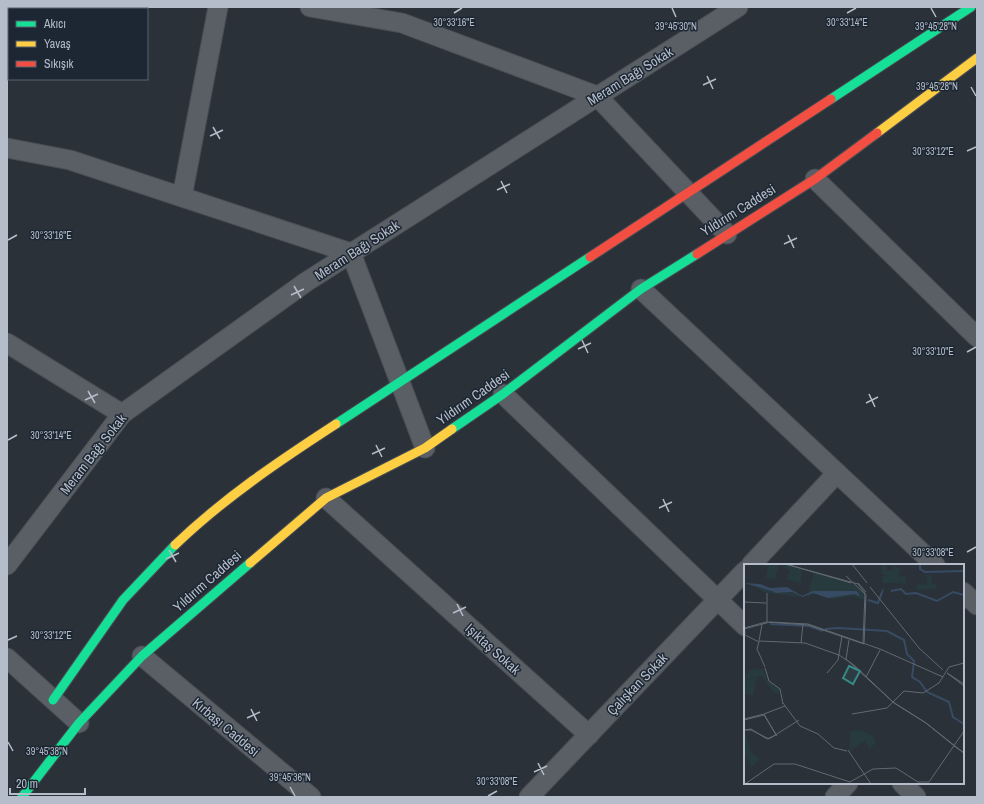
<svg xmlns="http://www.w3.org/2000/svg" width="984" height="804" font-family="'Archivo Narrow',sans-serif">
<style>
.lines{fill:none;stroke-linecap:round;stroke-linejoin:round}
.street-casing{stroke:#484d53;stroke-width:21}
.fast-casing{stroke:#484d53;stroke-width:11}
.slow-casing{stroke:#484d53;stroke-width:11}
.jam-casing{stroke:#484d53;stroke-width:11}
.street{stroke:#5a5f66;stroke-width:19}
.fast{stroke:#16e098;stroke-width:9}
.slow{stroke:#ffcf43;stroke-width:9}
.jam{stroke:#f24e42;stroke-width:9}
.ticks{fill:none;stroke:#b4bdc9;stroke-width:1.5}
.labels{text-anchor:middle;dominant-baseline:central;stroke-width:3;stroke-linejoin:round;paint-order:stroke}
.street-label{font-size:14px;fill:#b4bdc9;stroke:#1d2733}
.inset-river{fill:none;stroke:#384b64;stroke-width:2}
.inset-road{fill:none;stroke:#616972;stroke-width:1}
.view{fill:#388885;fill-opacity:0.15;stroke:#388885;stroke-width:2}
.inset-edge{fill:none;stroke:#b4bdc9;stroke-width:2}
.ticks-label{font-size:10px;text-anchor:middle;fill:#b4bdc9;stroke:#1d2733;stroke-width:3;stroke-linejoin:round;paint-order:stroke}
</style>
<rect width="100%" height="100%" fill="#2a3138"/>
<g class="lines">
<g class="street-casing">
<g id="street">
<path d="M 310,7 L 402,23 L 597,96 L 727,234"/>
<path d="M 7,148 L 70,160 L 351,253 L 425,448"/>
<path d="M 815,179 L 977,337"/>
<path d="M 182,197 L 218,7"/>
<path d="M 641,289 L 935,565"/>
<path d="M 7,343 L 122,414"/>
<path d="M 503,394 L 745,626"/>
<path d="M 326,498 L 589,735"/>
<path d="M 7,565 L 122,414 L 306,282 L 738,7"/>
<path d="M 751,565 L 837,473"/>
<path d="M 963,592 L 977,605"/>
<path d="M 142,656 L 311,797"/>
<path d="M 7,658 L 79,723"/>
<path d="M 902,783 L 916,797"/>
<path d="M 529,797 L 745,571"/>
<path d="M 835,797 L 848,783"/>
</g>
</g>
<g class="fast-casing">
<g id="fast">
<path d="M 831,99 L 971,7"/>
<path d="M 336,424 L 590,257"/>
<path d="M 452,429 L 503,394 L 641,289 L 697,254"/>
<path d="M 53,700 L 123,600 L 175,545"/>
<path d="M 22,797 L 79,723 L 142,656 L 250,563"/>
</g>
</g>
<g class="slow-casing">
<g id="slow">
<path d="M 877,133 L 977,58"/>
<path d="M 175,545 C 224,498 279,461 336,424"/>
<path d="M 250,563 L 326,498 L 425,448 L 452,429"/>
</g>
</g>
<g class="jam-casing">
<g id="jam">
<path d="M 697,254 L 815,179 L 877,133"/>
<path d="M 590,257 L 831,99"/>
</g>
</g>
<use href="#street" class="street"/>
<use href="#fast" class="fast"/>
<use href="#slow" class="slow"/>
<use href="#jam" class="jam"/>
</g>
<path class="ticks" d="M 672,8 L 676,17M 931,8 L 936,17M 454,13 L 462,8M 847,13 L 856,8M 707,76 L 713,89M 703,85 L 716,79M 971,87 L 976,96M 213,127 L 220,139M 210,136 L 223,130M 967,151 L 976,147M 501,181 L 507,193M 497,190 L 510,184M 788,235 L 794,248M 8,240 L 17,235M 784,244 L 797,238M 294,286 L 301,298M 291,295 L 304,289M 582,340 L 588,353M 578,349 L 591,343M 967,352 L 976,347M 88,391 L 95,403M 869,394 L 875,407M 85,400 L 98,394M 866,403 L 878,397M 8,440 L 17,435M 376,445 L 382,457M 372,454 L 385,448M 663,499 L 669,512M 659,508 L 672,502M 169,550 L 176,562M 967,552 L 976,547M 166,559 L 179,553M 457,604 L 463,616M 453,613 L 466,607M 8,640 L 17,636M 251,709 L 257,721M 247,718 L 260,712M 8,742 L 13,751M 538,763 L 544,775M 534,772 L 547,766M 290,787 L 295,796M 488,796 L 497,791"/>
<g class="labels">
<g class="street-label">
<text transform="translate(630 76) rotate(-32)">Meram Bağı Sokak</text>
<text transform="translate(738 210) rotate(-32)">Yıldırım Caddesi</text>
<text transform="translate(357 250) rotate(-33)">Meram Bağı Sokak</text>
<text transform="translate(473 397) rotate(-35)">Yıldırım Caddesi</text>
<text transform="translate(93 454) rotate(-52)">Meram Bağı Sokak</text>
<text transform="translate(207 581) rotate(-41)">Yıldırım Caddesi</text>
<text transform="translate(493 649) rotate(42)">Işıktaş Sokak</text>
<text transform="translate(637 684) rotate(-46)">Çalışkan Sokak</text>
<text transform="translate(226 727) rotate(40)">Kırbaşı Caddesi</text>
</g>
</g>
<g transform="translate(744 564)">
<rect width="220" height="220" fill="#2a3138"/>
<path d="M 14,0 L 35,0 L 31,15 L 22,14 L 24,3 ZM 138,0 L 142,0 L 142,7 L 149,6 L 149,2 L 155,4 L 156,0 L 156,6 L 153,8 L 156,8 L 154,11 L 158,14 L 157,12 L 161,12 L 162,20 L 155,19 L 154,15 L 154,20 L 150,19 L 150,17 L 149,19 L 139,19 L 138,12 L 144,11 L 138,10 ZM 42,1 L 58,5 L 57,19 L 43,16 L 46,6 L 41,4 ZM 70,9 L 114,22 L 120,29 L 120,36 L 109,32 L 87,35 L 74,30 L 63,32 ZM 187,9 L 188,20 L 192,20 L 193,24 L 174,26 L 172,21 L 187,20 L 183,19 L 183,12 L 176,13 L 185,10 L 186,13 ZM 2,21 L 15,22 L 36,29 L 49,28 L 56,33 L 19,28 L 12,22 ZM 19,105 L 24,117 L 35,125 L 35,130 L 30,129 L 18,112 L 0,115 L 6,106 ZM 13,113 L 9,131 L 0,130 L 0,117 ZM 116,166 L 129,172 L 132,179 L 125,185 L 121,176 L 106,187 L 106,167 ZM 0,170 L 2,170 L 7,189 L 16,195 L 7,203 L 0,188 Z" fill="#273b3e"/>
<path d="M 0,19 L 16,20 L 26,24 L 43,23 L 58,32 L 69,27 L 113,27 L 116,33 L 131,39 L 136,36 L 138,26 L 140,25 L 149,27 L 140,25 L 136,37 L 132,40 L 110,30 L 84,34 L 69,29 L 58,33 L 47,27 L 31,28 Z" fill="#384b64"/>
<path class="inset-river" d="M 176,0 L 176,5 L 181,8 L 220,7M 28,25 L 32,28 L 48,27M 147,27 L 157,25 L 162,30 L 172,29 L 193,37 L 209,28 L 220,31M 124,36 L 134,39 L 138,28M 26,60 L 65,62 L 79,67M 81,65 L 94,64 L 143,67 L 160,76 L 163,90 L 170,97 L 168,113 L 176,118 L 183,128 L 205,138 L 209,153 L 220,160"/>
<path class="inset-road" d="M 41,0 L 114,20 L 121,29 L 119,79M 42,0 L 107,19M 108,0 L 123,19M 114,19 L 122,28M 126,23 L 175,84 L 199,106M 23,29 L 23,58M 0,38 L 22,39M 0,51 L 1,70M 0,64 L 22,58 L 64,61 L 120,80 L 122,31 L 102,12M 0,65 L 26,58 L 64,60 L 136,85M 1,71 L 15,78M 105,76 L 102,95 L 149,138 L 182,159 L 220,189M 15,77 L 61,79 L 95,91 L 110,101 L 150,139 L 182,159 L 209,181M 15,77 L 18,60M 15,78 L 13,85 L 21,103M 57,79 L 59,60M 136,85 L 199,113M 21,104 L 25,117 L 36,125 L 39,140M 83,109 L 94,96 L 98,72M 122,113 L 136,86M 220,120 L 203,109 L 220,122M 39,139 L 56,162 L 74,170 L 90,184 L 103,187M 20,150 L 41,142M 108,150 L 143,144 L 160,127 L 179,129 L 195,119 L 205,103 L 220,99M 0,155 L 20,150 L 32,171 L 23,175 L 7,165 L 0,166M 0,156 L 20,151 L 33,172M 0,166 L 7,166 L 25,175 L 55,156M 210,182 L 220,189M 104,186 L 127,220M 1,220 L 30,200 L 51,200 L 106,218 L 129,205 L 152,204 L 174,218 L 185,218 L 220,167"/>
<path class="view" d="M 105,102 L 116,107 L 109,120 L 99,114 Z"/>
<rect width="220" height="220" class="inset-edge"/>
</g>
<g class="ticks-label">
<text x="454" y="26">30°33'16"E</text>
<text x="847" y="26">30°33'14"E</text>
<text x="676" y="30">39°45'30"N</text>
<text x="936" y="30">39°45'28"N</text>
<text x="937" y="90">39°45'28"N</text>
<text x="933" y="155">30°33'12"E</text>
<text x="51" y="239">30°33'16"E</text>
<text x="933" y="355">30°33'10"E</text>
<text x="51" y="439">30°33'14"E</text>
<text x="933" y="556">30°33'08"E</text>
<text x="51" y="639">30°33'12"E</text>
<text x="47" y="755">39°45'38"N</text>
<text x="290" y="781">39°45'36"N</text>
<text x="497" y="785">30°33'08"E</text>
</g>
<rect width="984" height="804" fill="none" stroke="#b4bdc9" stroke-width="16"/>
<rect x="8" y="8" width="140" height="72" fill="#1d2733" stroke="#59636f"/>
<rect x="16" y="21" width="20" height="6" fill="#16e098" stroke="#59636f"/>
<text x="44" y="28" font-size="12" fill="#b4bdc9">Akıcı</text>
<rect x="16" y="41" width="20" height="6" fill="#ffcf43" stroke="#59636f"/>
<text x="44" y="48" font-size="12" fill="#b4bdc9">Yavaş</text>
<rect x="16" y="61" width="20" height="6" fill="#f24e42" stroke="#59636f"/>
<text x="44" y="68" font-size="12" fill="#b4bdc9">Sıkışık</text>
<path d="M10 788v6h75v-6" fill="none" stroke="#b4bdc9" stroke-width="2"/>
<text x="16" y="788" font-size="12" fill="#b4bdc9" stroke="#1d2733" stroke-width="3" paint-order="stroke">20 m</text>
</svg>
